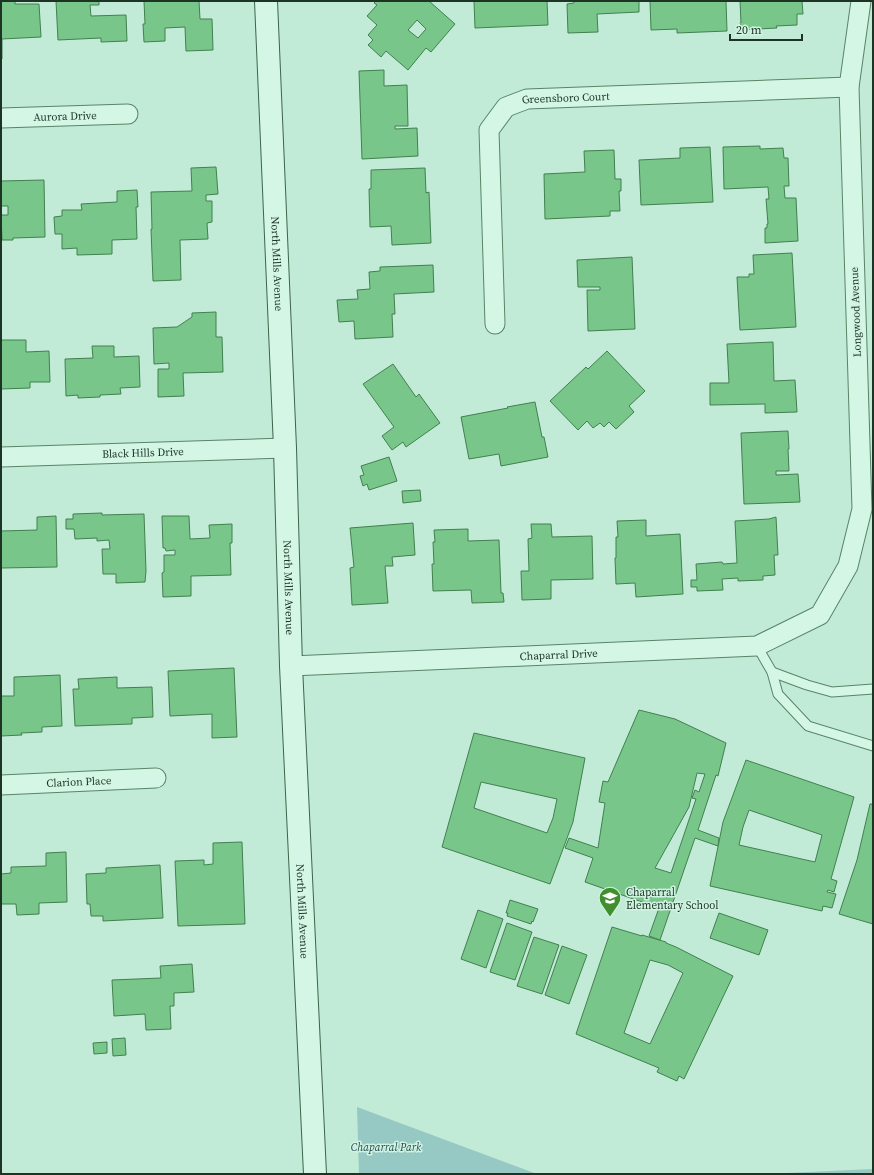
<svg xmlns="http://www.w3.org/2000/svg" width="874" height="1175" font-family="'Source Serif 4',serif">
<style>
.green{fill:#96c8c4}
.building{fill:#79c68b;stroke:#41804f;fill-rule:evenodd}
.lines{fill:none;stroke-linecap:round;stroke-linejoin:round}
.service-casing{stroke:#5a8368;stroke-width:11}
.minor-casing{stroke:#5a8368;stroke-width:21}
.secondary-casing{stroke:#3d644a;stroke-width:24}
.service{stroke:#d3f6e5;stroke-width:9}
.minor{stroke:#d3f6e5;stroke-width:19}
.secondary{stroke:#d3f6e5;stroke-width:22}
.labels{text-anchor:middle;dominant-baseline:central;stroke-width:3;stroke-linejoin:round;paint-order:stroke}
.street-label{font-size:11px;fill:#1d3324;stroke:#d0f3e2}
.poi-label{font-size:11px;fill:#1d3324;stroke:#d0f3e2;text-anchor:start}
.park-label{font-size:11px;font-style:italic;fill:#254b4e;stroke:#d0f3e2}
</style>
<rect width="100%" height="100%" fill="#c1ebd7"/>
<g class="green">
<path d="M 357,1107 L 537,1174 L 359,1174 Z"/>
<path d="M 873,1169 L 873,1174 L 765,1174 Z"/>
</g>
<g class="building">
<path d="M 1,1 L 15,1 L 15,4 L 39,4 L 41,37 L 2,39 L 2,59 L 1,59 Z"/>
<path d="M 56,1 L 99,1 L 99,5 L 90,5 L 91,16 L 126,15 L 127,41 L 101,42 L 101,38 L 58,40 Z"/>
<path d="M 144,1 L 199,1 L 200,19 L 212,19 L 213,50 L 186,51 L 185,27 L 165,28 L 165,41 L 144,42 L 143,24 L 145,24 Z"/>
<path d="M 376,1 L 429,1 L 455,24 L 431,52 L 426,48 L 408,70 L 386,51 L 381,57 L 368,45 L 373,40 L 368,35 L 377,25 L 367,16 L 377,5 L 374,3 ZM 417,20 L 426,29 L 418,38 L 408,30 Z"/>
<path d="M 474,1 L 547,1 L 548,25 L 475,28 Z"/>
<path d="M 574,1 L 639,1 L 639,12 L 597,14 L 598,32 L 568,33 L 567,4 L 574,3 Z"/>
<path d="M 650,1 L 726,1 L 727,31 L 677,33 L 677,29 L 651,30 Z"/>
<path d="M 740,1 L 802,1 L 803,14 L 797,14 L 797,25 L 776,26 L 777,28 L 740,30 L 740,23 L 741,23 Z"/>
<path d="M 384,70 L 384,86 L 407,85 L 408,126 L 395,126 L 395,129 L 417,128 L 418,156 L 362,159 L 359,71 Z"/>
<path d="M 760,146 L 760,149 L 783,148 L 784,158 L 788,158 L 789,186 L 784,186 L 785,198 L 796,198 L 798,241 L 765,243 L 765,228 L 767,228 L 767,224 L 768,224 L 766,199 L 769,199 L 768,187 L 724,189 L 723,147 Z"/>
<path d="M 710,147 L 713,202 L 641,205 L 639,160 L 680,158 L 680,148 Z"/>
<path d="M 614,150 L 615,179 L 621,179 L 621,191 L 619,191 L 620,211 L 610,211 L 610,216 L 545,219 L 544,174 L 585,172 L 584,151 Z"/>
<path d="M 216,167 L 218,194 L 206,195 L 206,201 L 212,201 L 212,222 L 207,223 L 208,239 L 180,240 L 181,280 L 153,281 L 151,229 L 152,229 L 151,192 L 192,191 L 191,168 Z"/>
<path d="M 425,168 L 426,193 L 429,192 L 431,243 L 392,245 L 391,226 L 370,227 L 369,189 L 371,189 L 371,170 Z"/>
<path d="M 44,180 L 45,237 L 13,238 L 13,240 L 2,240 L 1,215 L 8,215 L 8,206 L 1,206 L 1,181 Z"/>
<path d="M 137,190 L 138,207 L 136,207 L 137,239 L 112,240 L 112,254 L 77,255 L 77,248 L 62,249 L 62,234 L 55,234 L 54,217 L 62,216 L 62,210 L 82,210 L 81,204 L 117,202 L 117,191 Z"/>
<path d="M 792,253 L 796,327 L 740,330 L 737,277 L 749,277 L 749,274 L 754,274 L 753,255 Z"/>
<path d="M 632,257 L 635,329 L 588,331 L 587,290 L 600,290 L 600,287 L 578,287 L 577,260 Z"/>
<path d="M 433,265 L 434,292 L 394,294 L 395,314 L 392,314 L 393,337 L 355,339 L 354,321 L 339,322 L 337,300 L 358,299 L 357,290 L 370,289 L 369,272 L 380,271 L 380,267 Z"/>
<path d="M 216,312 L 216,337 L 222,337 L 223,372 L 183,373 L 184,396 L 158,397 L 158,369 L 169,369 L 169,363 L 154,364 L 153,328 L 177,327 L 192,317 L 192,313 Z"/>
<path d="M 1,340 L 26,340 L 26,352 L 49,351 L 50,382 L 30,382 L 30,388 L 1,389 Z"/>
<path d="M 773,342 L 774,381 L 795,380 L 797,412 L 765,413 L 765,404 L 710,405 L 710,383 L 729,383 L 727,344 Z"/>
<path d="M 92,346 L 114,346 L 114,357 L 139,356 L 140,387 L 120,388 L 121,394 L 100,395 L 100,397 L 78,398 L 78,395 L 66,396 L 65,359 L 93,358 Z"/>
<path d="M 607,351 L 645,391 L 629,406 L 634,412 L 616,429 L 609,422 L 604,427 L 600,423 L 593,428 L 587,421 L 578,430 L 550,401 L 586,367 L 588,369 Z"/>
<path d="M 393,364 L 416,397 L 419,394 L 440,423 L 406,447 L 403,442 L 392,450 L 382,436 L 394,427 L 363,384 Z"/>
<path d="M 535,402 L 542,437 L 544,437 L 548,457 L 501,466 L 499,454 L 469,459 L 461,417 L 508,408 L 507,407 Z"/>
<path d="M 788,431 L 789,449 L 788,449 L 789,471 L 776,471 L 776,475 L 798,474 L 800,502 L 744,504 L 741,433 Z"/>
<path d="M 389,457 L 397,481 L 369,490 L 367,484 L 363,486 L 360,476 L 364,475 L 361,466 Z"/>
<path d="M 420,490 L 421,501 L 403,503 L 402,491 Z"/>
<path d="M 102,513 L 102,515 L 144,514 L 146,571 L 145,582 L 116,583 L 116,574 L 103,574 L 102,549 L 110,549 L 109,540 L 97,541 L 97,538 L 75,539 L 74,529 L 66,529 L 66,519 L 73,519 L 73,514 Z"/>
<path d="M 56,516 L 57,567 L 1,568 L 1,531 L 37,530 L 37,517 Z"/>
<path d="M 162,516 L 189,516 L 190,539 L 210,538 L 209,525 L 232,524 L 232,543 L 230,543 L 231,575 L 191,576 L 191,596 L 163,597 L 162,573 L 164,572 L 164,555 L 175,555 L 175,550 L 166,551 L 165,548 L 163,548 Z"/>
<path d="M 776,517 L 778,555 L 774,555 L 775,575 L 763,576 L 763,580 L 738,581 L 738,578 L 722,579 L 723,590 L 697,591 L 697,587 L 691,587 L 691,580 L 697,580 L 696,564 L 722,562 L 723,564 L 737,563 L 735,521 L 769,519 Z"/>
<path d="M 646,520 L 646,536 L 680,534 L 683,594 L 636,597 L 635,583 L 616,584 L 615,558 L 616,558 L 616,537 L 618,537 L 617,521 Z"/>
<path d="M 413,523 L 415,555 L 392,557 L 393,566 L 385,566 L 388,603 L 352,605 L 350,568 L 354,567 L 350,528 Z"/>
<path d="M 531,524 L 551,524 L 552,537 L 592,536 L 593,579 L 551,580 L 551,599 L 522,600 L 521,571 L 529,571 L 528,539 L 532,538 Z"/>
<path d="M 468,529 L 468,541 L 499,540 L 501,593 L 503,593 L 504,602 L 472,603 L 471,590 L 433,591 L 432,564 L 434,564 L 433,542 L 435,542 L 434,530 Z"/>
<path d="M 234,668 L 237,737 L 212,738 L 212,714 L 170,716 L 168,671 Z"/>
<path d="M 60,675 L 62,726 L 42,727 L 42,732 L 21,733 L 22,735 L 1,736 L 1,696 L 14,696 L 14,677 Z"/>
<path d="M 117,677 L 117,688 L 152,687 L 153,717 L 132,718 L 132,724 L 75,726 L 73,689 L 79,689 L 78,679 Z"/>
<path d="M 639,710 L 675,719 L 726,743 L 718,776 L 716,775 L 698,830 L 719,838 L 718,846 L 695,838 L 660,940 L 649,936 L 659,908 L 585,882 L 593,858 L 565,848 L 569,838 L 598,848 L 605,803 L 599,802 L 603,781 L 608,782 ZM 697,773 L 705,774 L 699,792 L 695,790 L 692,798 L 696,799 L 671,873 L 655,868 L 689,807 Z"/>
<path d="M 474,733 L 585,758 L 573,822 L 550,884 L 442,847 ZM 481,782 L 557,799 L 553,818 L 547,833 L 474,808 Z"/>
<path d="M 746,760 L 854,797 L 831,879 L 837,881 L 834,892 L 828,890 L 827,892 L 836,894 L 832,908 L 823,906 L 822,911 L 710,886 L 723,822 ZM 749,810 L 822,835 L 815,862 L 739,845 L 743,827 Z"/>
<path d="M 870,804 L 873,804 L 873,924 L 839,914 L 857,860 Z"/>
<path d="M 242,842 L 245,924 L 178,926 L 175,861 L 204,860 L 204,865 L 213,864 L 213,843 Z"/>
<path d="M 66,852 L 67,902 L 39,903 L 39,914 L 17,915 L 16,904 L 1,904 L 1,874 L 11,873 L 11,867 L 46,866 L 46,853 Z"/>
<path d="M 160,865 L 163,918 L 103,921 L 103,916 L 91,916 L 90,904 L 87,904 L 86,874 L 106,873 L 106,868 Z"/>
<path d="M 510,900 L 538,909 L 533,922 L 532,921 L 531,924 L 507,916 L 508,913 L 506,913 Z"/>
<path d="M 478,910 L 503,919 L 486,968 L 461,959 Z"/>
<path d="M 719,913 L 768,930 L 759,955 L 710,938 Z"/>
<path d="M 507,923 L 532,932 L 515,980 L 490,972 Z"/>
<path d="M 612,927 L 642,936 L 642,935 L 666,942 L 666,943 L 676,947 L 733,976 L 684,1079 L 679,1076 L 677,1081 L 657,1072 L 659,1068 L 576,1034 ZM 650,960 L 668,965 L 683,973 L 650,1044 L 624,1033 Z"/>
<path d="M 534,937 L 559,945 L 542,994 L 517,986 Z"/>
<path d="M 562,946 L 587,955 L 569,1004 L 545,995 Z"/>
<path d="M 192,964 L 194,992 L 174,993 L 174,1006 L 170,1006 L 171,1029 L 146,1030 L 145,1014 L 114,1016 L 112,980 L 161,978 L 160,966 Z"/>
<path d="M 125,1038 L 126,1055 L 113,1056 L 112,1039 Z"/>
<path d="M 107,1042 L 107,1053 L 94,1054 L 93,1043 Z"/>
</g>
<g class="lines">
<g class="service-casing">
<g id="service">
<path d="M 757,646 L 772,672 L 778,694 L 808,726 L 873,746"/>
<path d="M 772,672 L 807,685 L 832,692 L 873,689"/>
</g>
</g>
<g class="minor-casing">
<g id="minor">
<path id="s1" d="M 1,118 L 128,114"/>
<path id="s2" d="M 495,324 L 489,130 L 506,107 L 527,99 L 849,87"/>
<path id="s3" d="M 1,457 L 285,448"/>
<path id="s4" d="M 291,666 L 757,646 L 820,615 L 848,566 L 862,509 L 849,87 L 861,1"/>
<path id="s5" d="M 1,785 L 156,778"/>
</g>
</g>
<g class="secondary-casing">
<g id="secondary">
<path id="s6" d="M 266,1 L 285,448 L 291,666 L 315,1174"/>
</g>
</g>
<use href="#service" class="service"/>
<use href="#minor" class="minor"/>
<use href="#secondary" class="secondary"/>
</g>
<defs>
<g id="school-pin" transform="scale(1.15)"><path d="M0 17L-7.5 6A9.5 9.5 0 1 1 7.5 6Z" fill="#408e2e" stroke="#d0f3e2"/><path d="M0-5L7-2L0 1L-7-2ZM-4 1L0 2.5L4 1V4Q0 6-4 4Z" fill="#fff"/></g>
</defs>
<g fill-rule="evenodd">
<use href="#school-pin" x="610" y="898"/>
</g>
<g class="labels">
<g class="street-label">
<text stroke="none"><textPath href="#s2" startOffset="284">Greensboro Court</textPath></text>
<text stroke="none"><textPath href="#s1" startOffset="64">Aurora Drive</textPath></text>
<text stroke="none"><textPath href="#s6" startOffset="263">North Mills Avenue</textPath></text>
<text transform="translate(856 312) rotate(-92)">Longwood Avenue</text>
<text stroke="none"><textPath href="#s3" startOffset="142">Black Hills Drive</textPath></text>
<text stroke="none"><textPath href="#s6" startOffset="587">North Mills Avenue</textPath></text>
<text stroke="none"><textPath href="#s4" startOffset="268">Chaparral Drive</textPath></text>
<text stroke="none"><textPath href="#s5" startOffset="78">Clarion Place</textPath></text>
<text stroke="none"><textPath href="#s6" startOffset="911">North Mills Avenue</textPath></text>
</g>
<g class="poi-label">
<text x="626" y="892">Chaparral<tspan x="626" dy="13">Elementary School</tspan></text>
</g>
<g class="park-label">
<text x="386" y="1147">Chaparral Park</text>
</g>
</g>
<rect width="874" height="1175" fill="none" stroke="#1d3324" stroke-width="4"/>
<path d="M730 34v6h72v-6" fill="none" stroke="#1d3324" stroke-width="2"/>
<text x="736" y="34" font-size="12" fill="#1d3324" stroke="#d0f3e2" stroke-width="3" paint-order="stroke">20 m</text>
</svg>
